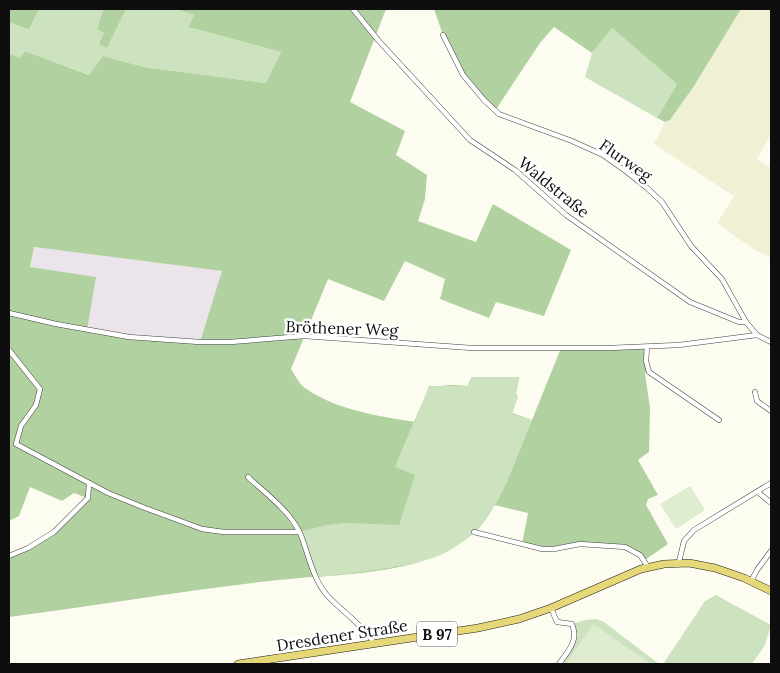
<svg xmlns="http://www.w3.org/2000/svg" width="780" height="673" font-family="Lora,serif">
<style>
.industrial{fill:#ebe4eb}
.farmland{fill:#eff0d4}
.green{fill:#cde3bf}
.forest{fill:#b1d2a0;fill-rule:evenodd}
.pitch{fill:#dfeccf}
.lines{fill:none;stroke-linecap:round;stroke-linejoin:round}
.minor-casing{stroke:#414141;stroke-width:5.5}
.primary-casing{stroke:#1f1f1f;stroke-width:8}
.minor{stroke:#fff;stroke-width:4.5}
.primary{stroke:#e6d878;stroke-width:7}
.labels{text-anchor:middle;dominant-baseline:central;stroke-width:5;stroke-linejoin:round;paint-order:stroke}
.shield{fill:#fff;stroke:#565656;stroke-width:1}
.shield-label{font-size:15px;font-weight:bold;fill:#0e0e0e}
.street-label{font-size:16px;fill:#0e0e0e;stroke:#fff}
</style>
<rect width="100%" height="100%" fill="#fdfcf1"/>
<path class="industrial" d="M 34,247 L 223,271 L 200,342 L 129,337 L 86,330 L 30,266 Z"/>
<path class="farmland" d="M 741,9 L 771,9 L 771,134 L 757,159 L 771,168 L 771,255 L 769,257 L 755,250 L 720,225 L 718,222 L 734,196 L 654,144 L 665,122 L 670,120 L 694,86 Z"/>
<g class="green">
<path d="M 39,9 L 103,9 L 97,30 L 104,33 L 107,48 L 126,9 L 175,9 L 194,15 L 188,27 L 281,52 L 266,83 L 144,67 L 103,56 L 90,75 L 25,51 L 20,59 L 9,54 L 9,22 L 29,30 Z"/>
<path d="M 612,28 L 677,84 L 657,118 L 585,77 L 592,53 Z"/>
<path d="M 472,377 L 519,377 L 516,394 L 518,397 L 512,413 L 532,420 C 518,452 506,492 485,520 C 450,569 371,572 316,577 L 299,532 L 328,525 L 348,523 L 395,467 L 429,387 L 452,385 L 467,386 Z"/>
<path d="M 716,595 L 771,625 L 765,645 L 752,664 L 663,664 L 705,601 Z"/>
<path d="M 596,619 L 604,622 L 659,664 L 559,664 L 573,642 L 572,624 L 585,620 Z"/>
</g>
<g class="forest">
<path d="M 9,9 L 39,9 L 29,30 L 9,22 Z"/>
<path d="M 103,9 L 126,9 L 107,48 L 99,44 L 104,33 L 97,30 Z"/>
<path d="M 175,9 L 386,9 L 350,102 L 405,131 L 396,155 L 427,175 L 425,199 L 418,221 L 476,242 L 493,204 L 571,250 L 544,316 L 496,302 L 489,318 L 440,299 L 445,279 L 405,261 L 384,301 L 328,279 L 291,369 C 295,375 299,384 305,388 C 336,410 378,416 415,422 L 429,386 L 467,386 L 472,377 L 519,377 L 516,394 L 518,397 L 512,413 L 532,420 L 561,348 L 647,347 L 648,370 L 645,374 L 650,408 L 649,452 L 638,460 L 658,495 L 648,499 L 646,505 L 668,544 L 645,560 L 625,547 L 580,544 L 554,549 L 522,544 L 528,513 L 495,505 C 481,527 464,545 440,555 C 424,562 405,565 388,568 C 346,575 303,577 260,582 C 176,592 93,606 9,617 L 9,556 L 54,532 L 87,498 L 74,493 L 62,501 L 30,487 L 19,516 L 9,521 L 9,54 L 20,58 L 25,51 L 89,75 L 103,56 L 144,67 L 266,83 L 281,52 L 188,27 L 194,15 ZM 34,247 L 222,271 L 200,342 L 129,337 L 87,330 L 96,277 L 30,267 ZM 473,377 L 518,377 L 516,395 L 518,397 L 512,414 L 532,420 C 518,452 506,492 485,520 C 450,569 371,572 317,577 L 299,532 L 328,525 L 348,523 L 399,525 L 415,475 L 395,467 L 429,387 L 452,385 L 467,386 Z"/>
<path d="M 434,9 L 741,9 L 694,86 L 670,120 L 665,122 L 657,118 L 677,84 L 612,28 L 592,53 L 554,27 L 540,43 L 495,111 L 463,75 L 443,35 Z"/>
</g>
<g class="pitch">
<path d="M 690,486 L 705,510 L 676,529 L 660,504 Z"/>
<path d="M 593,624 L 651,664 L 566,664 Z"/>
</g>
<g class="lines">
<g class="minor-casing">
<g id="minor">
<path d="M 353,9 L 378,40 L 470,140 L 515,170 L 566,215 L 690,302 L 739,322 L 746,322 L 757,335 L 771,342"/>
<path d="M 443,35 L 463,75 L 484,100 L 499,114 L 572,141 L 603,155 L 627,172 L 647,188 L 662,202 L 691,246 L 722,279 L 746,322"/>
<path d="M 9,313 L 56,324 L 129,337 L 200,342 L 230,342 L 304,336 L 472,348 L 609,348 L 679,345 L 757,335"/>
<path d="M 647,347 L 646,361 L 649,372 L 719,420"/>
<path d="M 9,350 L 40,389 L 36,405 L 21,426 L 16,444 L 108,493 L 145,508 L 202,529 L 224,532 L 299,532"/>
<path d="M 755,392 L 757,401 L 771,411"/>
<path d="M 248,477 C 266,494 289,510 300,533 C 308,552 312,577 326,594 C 341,611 361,623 374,643"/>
<path d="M 758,492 L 771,503"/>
<path d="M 474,532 L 542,549 L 554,549 L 580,544 L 625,547 L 640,555 L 648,567"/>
<path d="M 9,556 L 28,548 L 54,532 L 88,498 L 89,483"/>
<path d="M 679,562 L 684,541 L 694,530 L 771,483"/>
<path d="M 751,581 L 757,570 L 771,551"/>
<path d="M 551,608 L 557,622 L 572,624 C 579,641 568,651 559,664"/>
</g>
</g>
<g class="primary-casing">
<path id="primary" d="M 238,664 L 478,628 L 519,619 L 551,608 L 641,569 L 664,564 L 689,563 L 715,568 L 744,578 L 771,591"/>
</g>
<use href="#minor" class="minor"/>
<use href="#primary" class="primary"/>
</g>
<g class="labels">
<rect class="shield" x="417" y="621.5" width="40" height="25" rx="4"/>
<g class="shield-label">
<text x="437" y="634">B 97</text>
</g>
<g class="street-label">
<text transform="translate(626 160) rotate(35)">Flurweg</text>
<text transform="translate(554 187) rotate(39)">Waldstraße</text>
<text transform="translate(342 328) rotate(2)">Bröthener Weg</text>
<text transform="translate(342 635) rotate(-9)">Dresdener Straße</text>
</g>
</g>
<rect width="780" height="673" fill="none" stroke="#0e0e0e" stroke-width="20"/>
</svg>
